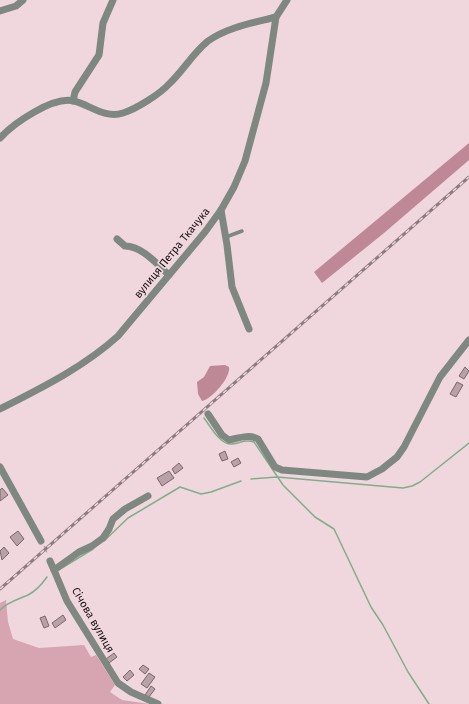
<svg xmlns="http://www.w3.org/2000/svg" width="469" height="704" font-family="'Fira Sans',sans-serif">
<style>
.green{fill:#d7a5b1}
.forest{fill:#bf8896}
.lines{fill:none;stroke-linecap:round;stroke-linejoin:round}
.stream{stroke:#80ae8c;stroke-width:1.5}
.building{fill:#b9a2a7;stroke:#7b666b}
.path{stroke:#9d8a8f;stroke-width:1;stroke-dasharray:2 3;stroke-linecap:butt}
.service{stroke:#7f8781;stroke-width:3.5}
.minor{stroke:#7f8781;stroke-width:7}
.rail-casing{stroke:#8d7b80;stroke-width:3}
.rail{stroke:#f0d7dd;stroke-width:1.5;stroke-dasharray:4.5;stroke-linecap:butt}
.labels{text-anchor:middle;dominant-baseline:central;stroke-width:3.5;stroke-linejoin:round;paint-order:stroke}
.street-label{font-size:11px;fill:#170f11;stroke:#f0d7dd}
</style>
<rect width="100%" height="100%" fill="#f0d7dd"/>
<path class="green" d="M 6,600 L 8,622 L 13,639 L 39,648 L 84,645 L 91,657 L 96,655 L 115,685 L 110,692 L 122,700 L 150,704 L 0,704 L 0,603 Z"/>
<g class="forest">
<path d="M 469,143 L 469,160 L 384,233 L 322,283 L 314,272 Z"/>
<path d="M 225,365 L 229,367 C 231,377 212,399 202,401 L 198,394 L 197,382 L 204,377 L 210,366 Z"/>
</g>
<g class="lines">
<g class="stream">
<path d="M 204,418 C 211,427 220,445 232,444 C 242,443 243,439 254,442 L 283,485 L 315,517 L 334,529 L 371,607 L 383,625 L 408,672 L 429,704"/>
<path d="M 251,479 L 277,477 L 403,488 L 412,486 L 420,482 L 469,443"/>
<path d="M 104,541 L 128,518 L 180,487 L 201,494 L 211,492 L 241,481"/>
<path d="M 57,571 L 93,549"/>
<path d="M 0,610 C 9,601 17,600 28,595 C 36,591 42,584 47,577"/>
</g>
</g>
<g class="building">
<path d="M 465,367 L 469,371 L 464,379 L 459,376 Z"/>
<path d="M 457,382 L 463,385 L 456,397 L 450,394 Z"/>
<path d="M 225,451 L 228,459 L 222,461 L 219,454 Z"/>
<path d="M 238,458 L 241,463 L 234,467 L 231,462 Z"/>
<path d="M 179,463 L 183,468 L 175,474 L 172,469 Z"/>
<path d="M 169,471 L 174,478 L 162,486 L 157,478 Z"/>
<path d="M 2,488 L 8,495 L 0,501 L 0,490 Z"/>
<path d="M 18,531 L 24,539 L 17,546 L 10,537 Z"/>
<path d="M 4,547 L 9,553 L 2,560 L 0,551 Z"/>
<path d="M 63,615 L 66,620 L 55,628 L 52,623 Z"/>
<path d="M 45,616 L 49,626 L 44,628 L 40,618 Z"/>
<path d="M 114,653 L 117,657 L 109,663 L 106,659 Z"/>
<path d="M 143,665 L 149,669 L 145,674 L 139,669 Z"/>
<path d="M 130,670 L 134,675 L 127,681 L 123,677 Z"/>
<path d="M 149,673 L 155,677 L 147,688 L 141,684 Z"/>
<path d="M 151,686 L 155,689 L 149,697 L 145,695 Z"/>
</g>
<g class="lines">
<path class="path" d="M 44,546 L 48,555"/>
<path class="service" d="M 226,237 L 242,231"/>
<g class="minor">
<path d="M 0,11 L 16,6 L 23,0"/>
<path d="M 73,101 L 75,92 L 99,55 L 103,23 L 113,0"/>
<path d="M 0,138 C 14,123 53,96 74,101 C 90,105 105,119 123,113 C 136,109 160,94 169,84 C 183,71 193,53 208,41 C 228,27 253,23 276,17"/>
<path d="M 221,210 L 227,245 L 232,287 L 249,329"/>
<path d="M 117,239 L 125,246 C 142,246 157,264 169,275"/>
<path d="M 0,409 C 41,388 84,367 118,336 L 205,232 L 221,210 L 234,187 L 245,161 L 266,83 L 276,17 L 287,0"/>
<path d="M 208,414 L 222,435 L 229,440 C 239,438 249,434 258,439 L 275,467 L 282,470 L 367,477 L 382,469 L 397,457 L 404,447 L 440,377 L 469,340"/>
<path d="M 0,467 L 41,541"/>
<path d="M 148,496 L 125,509 L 113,519 L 109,529 L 103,538 L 92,546 L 79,552 L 54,570 L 67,601 L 118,683 L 131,692 L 158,704"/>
<path d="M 50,561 L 54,570"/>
</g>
<g class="rail-casing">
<path id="rail" d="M 0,589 L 469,177"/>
</g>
<use href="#rail" class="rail"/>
</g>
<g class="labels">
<g class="street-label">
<text transform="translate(172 253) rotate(-51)">вулиця Петра Ткачука</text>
<text transform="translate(93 620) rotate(60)">Січова вулиця</text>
</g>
</g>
</svg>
